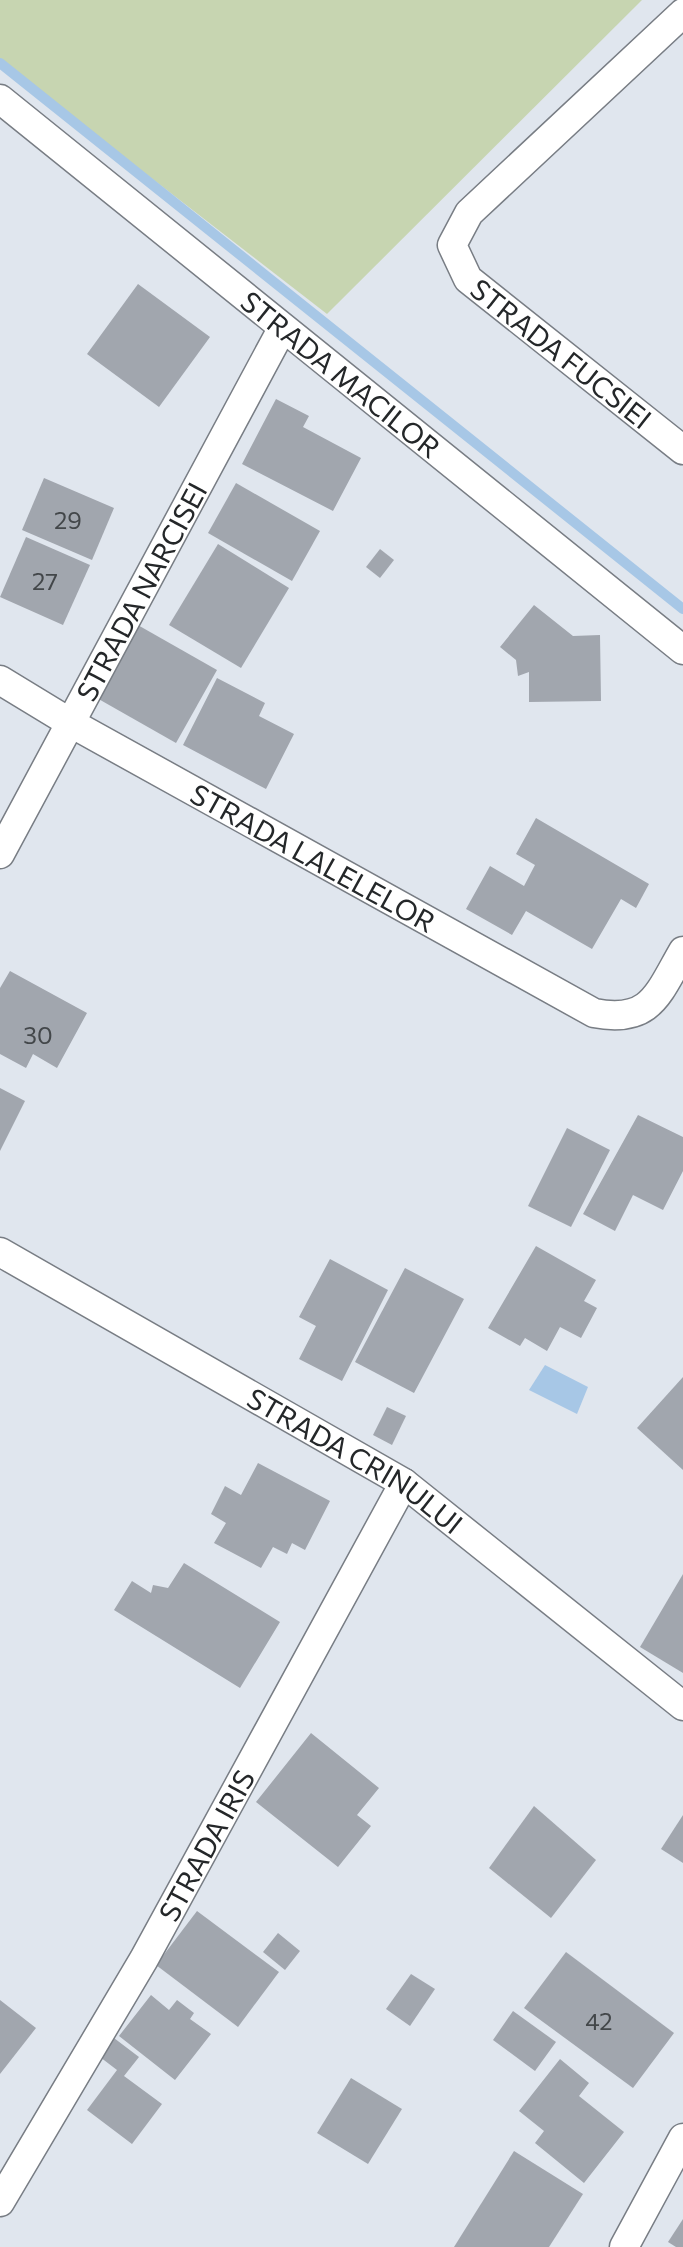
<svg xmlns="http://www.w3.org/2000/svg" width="683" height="2247" font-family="Commissioner,sans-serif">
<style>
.green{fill:#c7d5b1}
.water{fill:#a7c7e6}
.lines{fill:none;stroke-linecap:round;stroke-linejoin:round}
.stream{stroke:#a7c7e6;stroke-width:10}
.building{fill:#a1a6ae}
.minor-casing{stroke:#787d84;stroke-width:31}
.minor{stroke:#fff;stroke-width:28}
.labels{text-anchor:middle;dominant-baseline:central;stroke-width:8;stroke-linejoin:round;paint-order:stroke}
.number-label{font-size:24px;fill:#43474a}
.street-label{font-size:28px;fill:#242729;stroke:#edf3fb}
</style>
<rect width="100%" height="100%" fill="#e0e6ee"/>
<path class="green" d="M 0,0 L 642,0 L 327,314 L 0,61 Z"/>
<path class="water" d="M 545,1365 L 588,1387 L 577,1414 L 529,1390 Z"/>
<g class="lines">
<path class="stream" d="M 0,63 L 683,609"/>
</g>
<g class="building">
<path d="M 138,284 L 210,337 L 159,407 L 87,354 Z"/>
<path d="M 276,399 L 309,416 L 303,427 L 361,458 L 333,511 L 242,464 Z"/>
<path d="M 44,478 L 114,508 L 92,560 L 22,530 Z"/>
<path d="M 236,483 L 320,531 L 292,581 L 208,533 Z"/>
<path d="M 26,537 L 90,565 L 63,625 L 0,597 Z"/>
<path d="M 218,544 L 289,588 L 241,668 L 169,625 Z"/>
<path d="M 380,549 L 394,560 L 380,578 L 366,567 Z"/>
<path d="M 534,605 L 573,636 L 600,635 L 601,701 L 529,702 L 529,672 L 518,676 L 516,660 L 500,647 Z"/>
<path d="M 136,624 L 217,670 L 176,743 L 95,697 Z"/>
<path d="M 217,678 L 265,703 L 259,716 L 294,734 L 266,789 L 183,745 Z"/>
<path d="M 536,818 L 649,884 L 636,908 L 621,899 L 592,949 L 526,911 L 512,935 L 466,909 L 490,866 L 524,886 L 535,865 L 516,854 Z"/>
<path d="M 10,971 L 87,1013 L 57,1068 L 33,1054 L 26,1068 L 0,1054 L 0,988 Z"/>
<path d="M 0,1088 L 25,1101 L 0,1151 Z"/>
<path d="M 638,1115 L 683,1137 L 683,1171 L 663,1210 L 633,1195 L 615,1231 L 583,1214 Z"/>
<path d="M 567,1128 L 610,1150 L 571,1227 L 528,1206 Z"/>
<path d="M 536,1246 L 596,1280 L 584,1301 L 597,1308 L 581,1338 L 560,1327 L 547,1351 L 525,1338 L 520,1346 L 488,1328 Z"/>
<path d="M 330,1259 L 388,1290 L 342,1381 L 299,1359 L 316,1326 L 299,1317 Z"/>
<path d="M 405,1268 L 464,1299 L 414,1393 L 355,1362 Z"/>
<path d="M 683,1377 L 683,1470 L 637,1428 Z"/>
<path d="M 387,1407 L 406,1416 L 392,1445 L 373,1435 Z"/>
<path d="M 258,1463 L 330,1501 L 305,1550 L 292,1543 L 287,1554 L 273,1547 L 261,1568 L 214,1543 L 226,1523 L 211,1514 L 225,1486 L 241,1495 Z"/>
<path d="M 184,1563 L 280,1622 L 240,1688 L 114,1610 L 132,1581 L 151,1593 L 153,1585 L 168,1588 Z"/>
<path d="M 683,1574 L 683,1673 L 640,1647 Z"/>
<path d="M 311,1733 L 379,1788 L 357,1815 L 371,1826 L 338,1867 L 256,1802 Z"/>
<path d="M 534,1806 L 596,1860 L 551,1918 L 489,1868 Z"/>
<path d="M 683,1815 L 683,1863 L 661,1849 Z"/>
<path d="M 197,1911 L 279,1972 L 238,2027 L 156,1965 Z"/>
<path d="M 278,1933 L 300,1951 L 285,1970 L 263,1952 Z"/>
<path d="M 566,1952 L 674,2033 L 633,2088 L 524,2008 Z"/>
<path d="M 411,1974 L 435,1989 L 410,2026 L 386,2009 Z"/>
<path d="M 151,1995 L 169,2010 L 177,2000 L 194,2013 L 190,2019 L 211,2034 L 175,2080 L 119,2036 Z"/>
<path d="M 0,2000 L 36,2028 L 0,2074 Z"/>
<path d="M 513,2011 L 556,2042 L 535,2071 L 493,2040 Z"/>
<path d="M 110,2035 L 139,2057 L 124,2076 L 162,2104 L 132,2144 L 87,2110 L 117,2070 L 96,2054 Z"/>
<path d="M 560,2059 L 589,2083 L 579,2096 L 624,2132 L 584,2183 L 535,2143 L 544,2131 L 519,2111 Z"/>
<path d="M 351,2078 L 402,2109 L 368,2164 L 317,2133 Z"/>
<path d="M 514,2151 L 583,2194 L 549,2247 L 454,2247 Z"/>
<path d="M 683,2219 L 683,2247 L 676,2247 L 668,2242 Z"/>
</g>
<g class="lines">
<g class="minor-casing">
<g id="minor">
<path id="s1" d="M 683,13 L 469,213 L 452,245 L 468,279 L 683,450"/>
<path id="s2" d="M 0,99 L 683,650"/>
<path id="s3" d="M 0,680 L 69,722 L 594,1013 C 651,1024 658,994 683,951"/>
<path id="s4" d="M 0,854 L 282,329"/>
<path id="s5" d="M 0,1252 L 404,1483 L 683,1706"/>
<path id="s6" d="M 0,2202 L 144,1959 L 404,1483"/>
<path d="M 624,2247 L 683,2138"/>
</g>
</g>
<use href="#minor" class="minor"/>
</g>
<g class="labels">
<g class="number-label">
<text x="68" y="519">29</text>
<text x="45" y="580">27</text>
<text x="38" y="1034">30</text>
<text x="599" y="2020">42</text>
</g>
<g class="street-label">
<text stroke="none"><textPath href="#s1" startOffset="486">STRADA FUCSIEI</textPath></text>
<text stroke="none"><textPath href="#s2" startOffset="438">STRADA MACILOR</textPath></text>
<text stroke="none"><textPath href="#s4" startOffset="298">STRADA NARCISEI</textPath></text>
<text stroke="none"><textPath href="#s3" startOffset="360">STRADA LALELELOR</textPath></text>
<text stroke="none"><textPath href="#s5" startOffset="412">STRADA CRINULUI</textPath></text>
<text stroke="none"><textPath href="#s6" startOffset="412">STRADA IRIS</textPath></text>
</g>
</g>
</svg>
